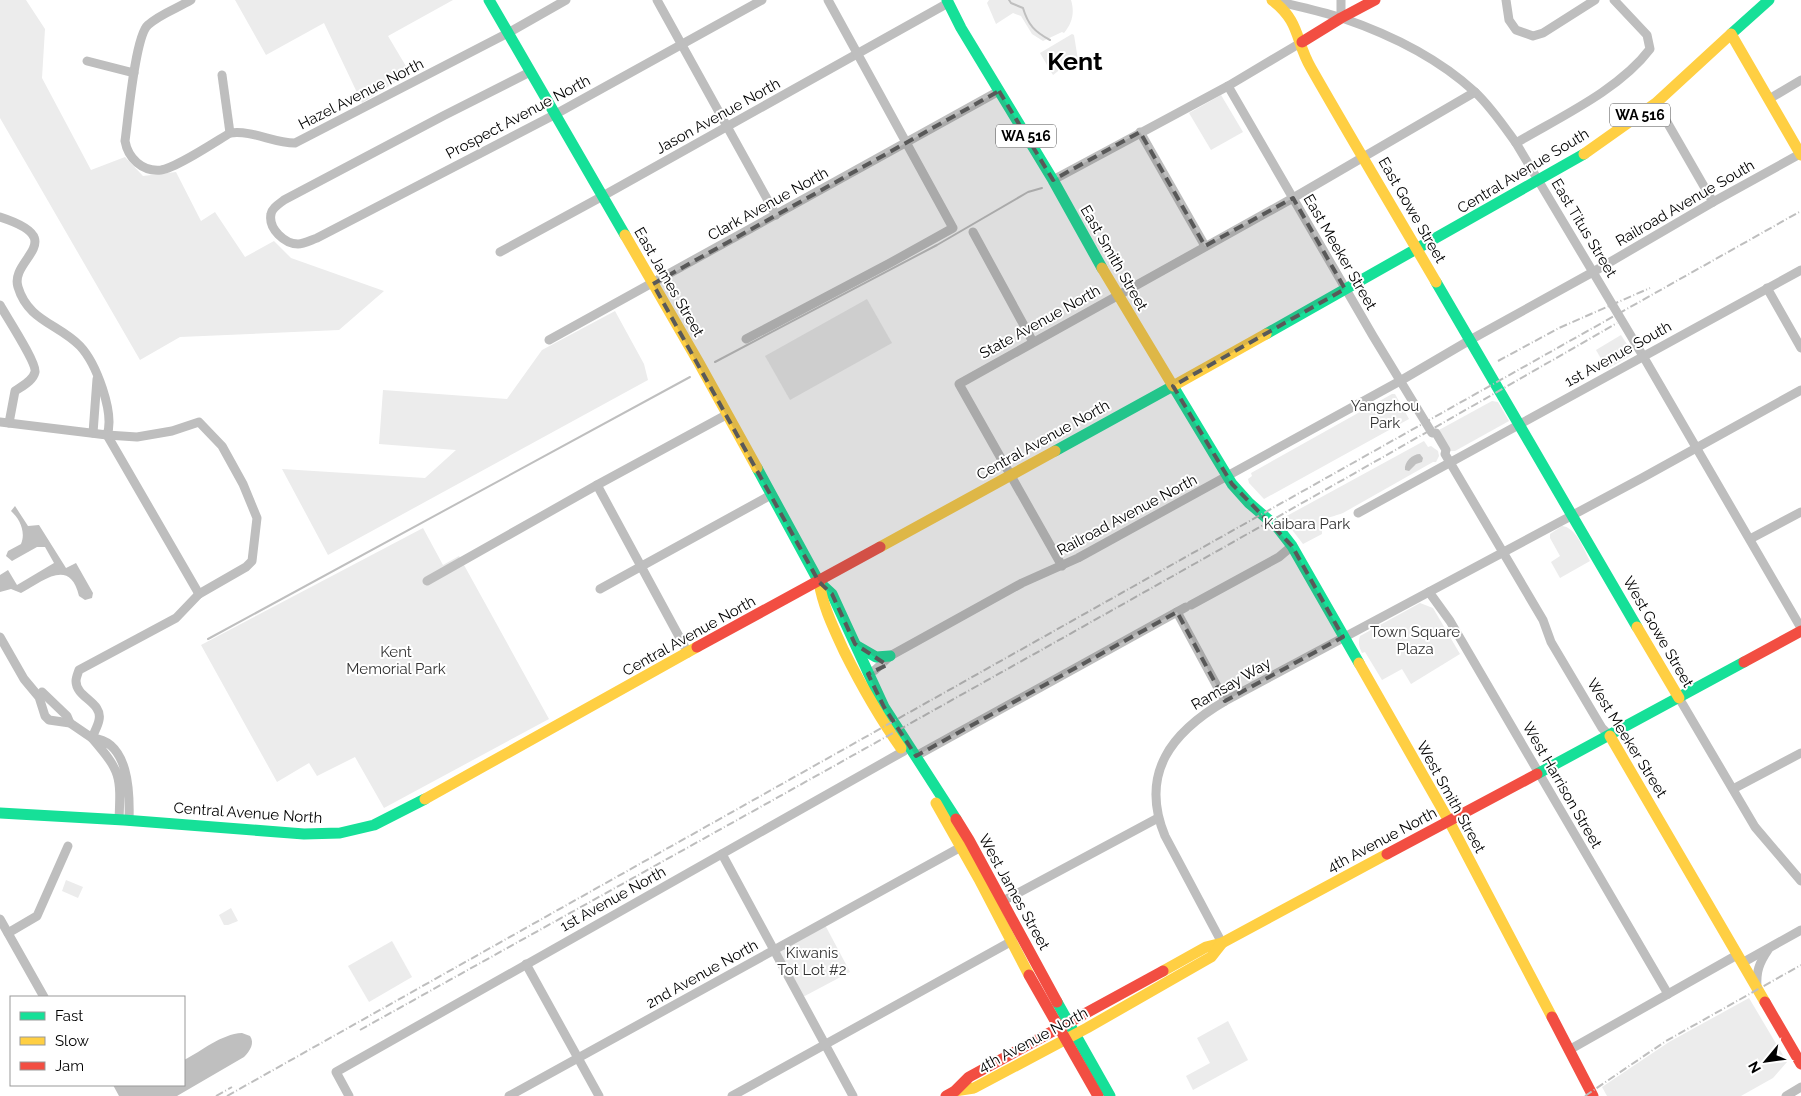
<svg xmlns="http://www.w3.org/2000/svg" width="1801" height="1096" font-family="Raleway,sans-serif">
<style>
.green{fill:#ececec}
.water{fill:#bfbfbf}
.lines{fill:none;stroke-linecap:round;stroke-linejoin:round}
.stream{stroke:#bfbfbf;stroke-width:2}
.street{stroke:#bebebe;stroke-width:9}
.fast{stroke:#16e098;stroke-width:11}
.slow{stroke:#ffcf43;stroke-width:11}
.jam{stroke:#f24e42;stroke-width:11}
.rail{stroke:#bebebe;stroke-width:2;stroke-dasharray:8 2.5 1 2.5;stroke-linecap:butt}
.marked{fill:#595959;fill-opacity:0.2;stroke:#595959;stroke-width:4;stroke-dasharray:10 6;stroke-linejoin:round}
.labels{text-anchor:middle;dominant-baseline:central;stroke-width:4;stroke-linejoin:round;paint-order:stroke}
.shield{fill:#fff;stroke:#4c4c4c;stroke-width:1}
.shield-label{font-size:14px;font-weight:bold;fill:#000}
.street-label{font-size:15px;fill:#000;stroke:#fff}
.park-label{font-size:15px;fill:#333;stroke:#fff}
.town-label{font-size:25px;font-weight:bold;fill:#000;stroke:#fff}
</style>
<rect width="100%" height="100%" fill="#fff"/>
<g class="green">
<path d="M 0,0 L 26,0 L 45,29 L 42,78 L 91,170 L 125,157 L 143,176 L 176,172 L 201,221 L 215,212 L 245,257 L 274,241 L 291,258 L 384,291 L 339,330 L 180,337 L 140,360 L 0,118 Z"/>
<path d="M 235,0 L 453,0 L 388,36 L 410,73 L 362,103 L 324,23 L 266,55 Z"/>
<path d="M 989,0 L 1071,0 C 1075,13 1072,23 1064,33 L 1062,32 L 1043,41 L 1032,34 L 1021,16 L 1013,13 L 996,24 L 987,3 Z"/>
<path d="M 1072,34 L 1074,35 L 1078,60 L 1063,69 L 1062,68 L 1053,75 L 1040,53 Z"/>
<path d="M 1221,95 L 1243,132 L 1211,150 L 1189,113 Z"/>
<path d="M 867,299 L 892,343 L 790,400 L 765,356 Z"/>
<path d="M 615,311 L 644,364 L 648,380 L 328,555 L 282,469 L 425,478 L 456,450 L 379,444 L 383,390 L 507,399 L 542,350 Z"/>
<path d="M 1621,335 L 1630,349 L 1630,356 L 1607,369 L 1596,350 Z"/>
<path d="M 1392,394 L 1395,394 L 1409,419 L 1264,499 L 1249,483 L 1248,479 L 1252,476 L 1251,473 Z"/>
<path d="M 1492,401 L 1498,402 L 1509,421 L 1455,451 L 1450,451 L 1439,430 Z"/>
<path d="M 1424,441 L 1428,447 L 1431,446 L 1438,451 L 1439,456 L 1436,462 L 1433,462 L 1343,513 C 1328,519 1322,515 1322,534 L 1303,544 L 1283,518 Z"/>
<path d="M 1562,526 C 1576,527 1584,550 1590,561 L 1560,578 L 1551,562 L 1560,556 L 1550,538 L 1550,534 Z"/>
<path d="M 423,528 L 443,565 L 459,556 L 549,719 L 384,808 L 355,757 L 317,776 L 309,763 L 277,782 L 201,645 Z"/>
<path d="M 1420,603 L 1433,608 L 1460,654 L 1411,684 L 1402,669 L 1382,680 L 1365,652 L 1362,653 C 1359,647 1358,643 1360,636 Z"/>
<path d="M 66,880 L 83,887 L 78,898 L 62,891 Z"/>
<path d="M 231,908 L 238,921 L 228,925 L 224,925 L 219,915 Z"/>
<path d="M 824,923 L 850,972 L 801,998 L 775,951 Z"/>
<path d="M 392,941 L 412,977 L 369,1002 L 348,966 Z"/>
<path d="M 1749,998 L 1787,1062 L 1773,1078 L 1741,1096 L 1607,1096 L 1602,1087 L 1669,1042 Z"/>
<path d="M 1228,1021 L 1248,1060 L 1193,1090 L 1186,1076 L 1210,1063 L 1197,1038 Z"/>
</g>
<g class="water">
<path d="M 1420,454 L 1423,458 L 1422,462 L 1416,464 L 1409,471 L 1405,470 C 1404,462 1412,454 1420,454 Z"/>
<path d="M 15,506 L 28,526 L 39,525 L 66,568 L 76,563 L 93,593 L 92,598 L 85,600 L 79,596 C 70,557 43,581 21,593 L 11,589 L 0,592 L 0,575 L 8,570 L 17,585 L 54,563 L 45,547 L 37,547 L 12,561 L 6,556 L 8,551 L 21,544 C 26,532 20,519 11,511 Z"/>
<path d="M 242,1033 L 250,1036 C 255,1043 250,1051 244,1057 L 177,1096 L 119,1096 L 113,1085 L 184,1085 L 184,1060 C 202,1051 221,1034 242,1033 Z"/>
</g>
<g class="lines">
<g class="stream">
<path d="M 1009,0 L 1011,3 L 1023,8 C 1028,25 1035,32 1050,40"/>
<path d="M 715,362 L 937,245 L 1028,192 L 1042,188"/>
<path d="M 208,639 L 690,377"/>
</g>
<g class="street">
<path d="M 191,0 C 178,8 160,14 148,25 C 135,36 128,120 125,141 C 128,158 142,172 161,170 C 176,168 215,142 230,133 C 253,130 273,143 295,143 L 508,33 L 566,0"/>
<path d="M 657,0 L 776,215"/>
<path d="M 1506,0 L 1509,20 L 1516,30 L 1533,36 L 1543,33 L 1595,0"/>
<path d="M 1275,1 C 1297,6 1320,11 1342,18 C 1389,34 1438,58 1475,92 C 1491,107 1503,125 1516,143 L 1643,356 L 1801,628"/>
<path d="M 1341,18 L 1341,0"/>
<path d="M 87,61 L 134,73"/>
<path d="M 530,72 L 443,116 L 284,200 C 279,204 272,208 271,214 C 268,229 285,244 298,244 C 304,244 311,240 317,238 L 554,115 L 762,0"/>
<path d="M 222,75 L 230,133"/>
<path d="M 1228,86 L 1373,336 L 1432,433 L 1436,433 L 1446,450 L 1445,454 L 1543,620 L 1551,642 L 1602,728 L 1610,736"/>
<path d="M 1769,99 L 1801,80"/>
<path d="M 1656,103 L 1713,202"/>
<path d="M 1140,132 L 1205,246"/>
<path d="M 1516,143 C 1560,117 1619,90 1650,49 L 1647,35 L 1614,0"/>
<path d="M 1053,180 L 1228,86 L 1302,42"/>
<path d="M 0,217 C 72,240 9,259 18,287 C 28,321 59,324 80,346 C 96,363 115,413 107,435 L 199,594"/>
<path d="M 973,232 L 1033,342"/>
<path d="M 500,252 L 601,197 L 948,3"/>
<path d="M 1767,288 L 1801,348"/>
<path d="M 0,305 C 6,316 37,363 35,372 C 33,381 22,386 15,391 L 9,423"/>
<path d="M 746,339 L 890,263 L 953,228 L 828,0"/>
<path d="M 549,340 L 999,91"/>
<path d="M 0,422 L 107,435 L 137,437 L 172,431 L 199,422 L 222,446 L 243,484 L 257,518 L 252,561 L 246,567 L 199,594 L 176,618 L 79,670 C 78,673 76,678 76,681 C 76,698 103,702 99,720 C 98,726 94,732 92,738 L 70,723 L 49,720 L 45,716 L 39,697 L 24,679 L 0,637"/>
<path d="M 93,433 L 97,379"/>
<path d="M 597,485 L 688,653"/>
<path d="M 1358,513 L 1801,270"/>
<path d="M 1750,539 L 1801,512"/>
<path d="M 1062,566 L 959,384 L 1293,198 L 1475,92"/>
<path d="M 427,581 L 597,485 L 726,415"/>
<path d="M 600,589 L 771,495"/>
<path d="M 1429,592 L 1450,621 L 1668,994"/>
<path d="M 1191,605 L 1279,557 L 1292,546"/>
<path d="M 1177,612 L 1225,701"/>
<path d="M 868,674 L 875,670 L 890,656 L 1022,583 L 1078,558 L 1400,381 L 1470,340 L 1593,272 L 1713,202 L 1800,154"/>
<path d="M 42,692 L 67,716 L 70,723"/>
<path d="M 1679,698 L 1755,827 L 1801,881"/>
<path d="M 916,756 L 1186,607"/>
<path d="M 1733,789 L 1801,753"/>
<path d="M 119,820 C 121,775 121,772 92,738 C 129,741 130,792 129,821"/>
<path d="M 722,854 L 853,1096"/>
<path d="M 1003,901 L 1158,818"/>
<path d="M 0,919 L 44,997"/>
<path d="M 8,933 L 37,916 L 68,846"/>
<path d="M 1222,943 L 1165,836 C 1139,773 1172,732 1225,701 L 1642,478 L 1801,390"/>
<path d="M 1742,963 L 1801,930"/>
<path d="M 526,964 L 599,1096"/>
<path d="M 1757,987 C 1756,972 1759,963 1768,950"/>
<path d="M 1569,1050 L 1737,955"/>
<path d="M 349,1096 L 336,1072 L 904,751"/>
<path d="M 509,1096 L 961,847"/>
<path d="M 732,1096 L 1012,941"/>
<path d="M 1786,1096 L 1801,1087"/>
</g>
<g class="fast">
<path d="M 489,0 L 625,235"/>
<path d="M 947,0 L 961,28 L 1053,180 L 1102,268"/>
<path d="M 1731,34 L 1769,0"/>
<path d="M 1436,282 L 1637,627"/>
<path d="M 1266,334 L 1584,154"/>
<path d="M 1055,451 L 1173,386 L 1232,484 L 1249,503 L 1278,528 L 1292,546 L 1359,663"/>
<path d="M 757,468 L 819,582 L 832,594 L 884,707 L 956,819"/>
<path d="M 857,646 L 876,657 L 890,656"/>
<path d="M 1537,774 L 1744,662"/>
<path d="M 0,813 L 124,820 L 304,834 L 340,833 L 374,825 L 425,799"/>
<path d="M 1057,1002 L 1110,1096"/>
</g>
<g class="slow">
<path d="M 1272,0 C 1301,22 1295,41 1311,68 C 1352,140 1394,210 1436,282"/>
<path d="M 1584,154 L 1656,103 L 1731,34 L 1801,155"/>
<path d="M 625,235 L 699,363 L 757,468"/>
<path d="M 1102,268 L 1173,386 L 1266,334"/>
<path d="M 880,547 L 1055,451"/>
<path d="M 819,582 C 823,607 834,629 844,651 C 861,685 879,717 901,748"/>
<path d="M 1637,627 L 1679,698"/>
<path d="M 1359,663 L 1449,821 L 1552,1017"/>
<path d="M 1610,736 L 1765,1002"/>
<path d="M 425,799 L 697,647"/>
<path d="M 936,803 L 979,879 L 1029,975"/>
<path d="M 1163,971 L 1206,947 L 1222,943 L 1387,854"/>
<path d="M 955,1091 L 974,1088 L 1087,1028 L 1211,957 L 1222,943"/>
</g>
<g class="jam">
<path d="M 1302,42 L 1341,18 L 1375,0"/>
<path d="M 697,647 L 880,547"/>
<path d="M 1744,662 L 1801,631"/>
<path d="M 956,819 L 969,840 L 1057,1002"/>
<path d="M 1387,854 L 1537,774"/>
<path d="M 1029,975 L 1098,1096"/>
<path d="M 1765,1002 L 1801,1064"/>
<path d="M 1552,1017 L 1593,1096"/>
<path d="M 946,1096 L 955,1091 L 969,1077 L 1163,971"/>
</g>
<g class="rail">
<path d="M 1498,361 L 1559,328 L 1650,288"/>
<path d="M 360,1030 C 780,796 1201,563 1617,323"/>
<path d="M 216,1096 L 232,1087"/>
<path d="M 227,1096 L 1801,211"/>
<path d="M 1585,1096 L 1666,1041 L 1801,965"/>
</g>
</g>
<path class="marked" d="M 999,91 L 1053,180 L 1140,132 L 1205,246 L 1293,198 L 1345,289 L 1173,386 L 1232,484 L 1292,546 L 1343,637 L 1225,701 L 1177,612 L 916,756 L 884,707 L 868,674 L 887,665 L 855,644 L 832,594 L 819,582 L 653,284 Z"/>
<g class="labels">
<g class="shield">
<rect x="1610" y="103.5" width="60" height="23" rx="4"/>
<rect x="996" y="124.5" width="60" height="23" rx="4"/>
</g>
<g class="shield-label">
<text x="1640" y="115">WA 516</text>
<text x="1026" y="136">WA 516</text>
</g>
<g class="street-label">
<text transform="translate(361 94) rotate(-27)">Hazel Avenue North</text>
<text transform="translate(718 116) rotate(-29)">Jason Avenue North</text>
<text transform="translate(518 117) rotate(-28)">Prospect Avenue North</text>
<text transform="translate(1523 171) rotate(-31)">Central Avenue South</text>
<text transform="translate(1685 203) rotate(-30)">Railroad Avenue South</text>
<text transform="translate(768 204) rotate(-29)">Clark Avenue North</text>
<text transform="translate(1412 210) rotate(60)">East Gowe Street</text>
<text transform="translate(1584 228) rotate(59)">East Titus Street</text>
<text transform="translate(1340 252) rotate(60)">East Meeker Street</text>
<text transform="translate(1114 258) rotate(60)">East Smith Street</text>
<text transform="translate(669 282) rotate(60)">East James Street</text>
<text transform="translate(1040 322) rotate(-29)">State Avenue North</text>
<text transform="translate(1618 354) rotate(-29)">1st Avenue South</text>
<text transform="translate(1043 440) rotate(-29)">Central Avenue North</text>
<text transform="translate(1127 515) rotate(-28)">Railroad Avenue North</text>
<text transform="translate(1658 632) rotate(60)">West Gowe Street</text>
<text transform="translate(689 636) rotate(-29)">Central Avenue North</text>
<text transform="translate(1231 684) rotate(-30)">Ramsay Way</text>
<text transform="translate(1627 738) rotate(58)">West Meeker Street</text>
<text transform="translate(1562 785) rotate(60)">West Harrison Street</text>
<text transform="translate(1451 797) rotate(61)">West Smith Street</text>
<text transform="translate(248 813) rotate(4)">Central Avenue North</text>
<text transform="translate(1382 840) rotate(-28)">4th Avenue North</text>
<text transform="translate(1014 892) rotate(61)">West James Street</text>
<text transform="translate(613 899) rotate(-29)">1st Avenue North</text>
<text transform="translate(702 974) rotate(-29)">2nd Avenue North</text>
<text transform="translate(1033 1040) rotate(-28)">4th Avenue North</text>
</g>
<g class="park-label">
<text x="1385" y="406">Yangzhou<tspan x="1385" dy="17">Park</tspan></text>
<text x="1307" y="524">Kaibara Park</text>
<text x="1415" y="632">Town Square<tspan x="1415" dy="17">Plaza</tspan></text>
<text x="396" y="652">Kent<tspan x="396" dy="17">Memorial Park</tspan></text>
<text x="812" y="953">Kiwanis<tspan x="812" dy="17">Tot Lot #2</tspan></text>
</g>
<g class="town-label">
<text x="1075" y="61">Kent</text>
</g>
</g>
<rect x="10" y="996" width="175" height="90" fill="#ffffff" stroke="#999999"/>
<rect x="20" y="1012" width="25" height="8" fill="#16e098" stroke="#999999"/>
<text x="55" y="1021" font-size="15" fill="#000000">Fast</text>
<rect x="20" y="1037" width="25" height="8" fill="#ffcf43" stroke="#999999"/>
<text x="55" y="1046" font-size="15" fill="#000000">Slow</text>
<rect x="20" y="1062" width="25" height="8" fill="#f24e42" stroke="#999999"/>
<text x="55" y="1071" font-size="15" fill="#000000">Jam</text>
<g transform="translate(1766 1061) rotate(241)" stroke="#ffffff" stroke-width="4" paint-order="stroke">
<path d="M0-4L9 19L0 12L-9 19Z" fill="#000000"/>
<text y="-8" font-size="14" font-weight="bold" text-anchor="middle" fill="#000000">N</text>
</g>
</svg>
